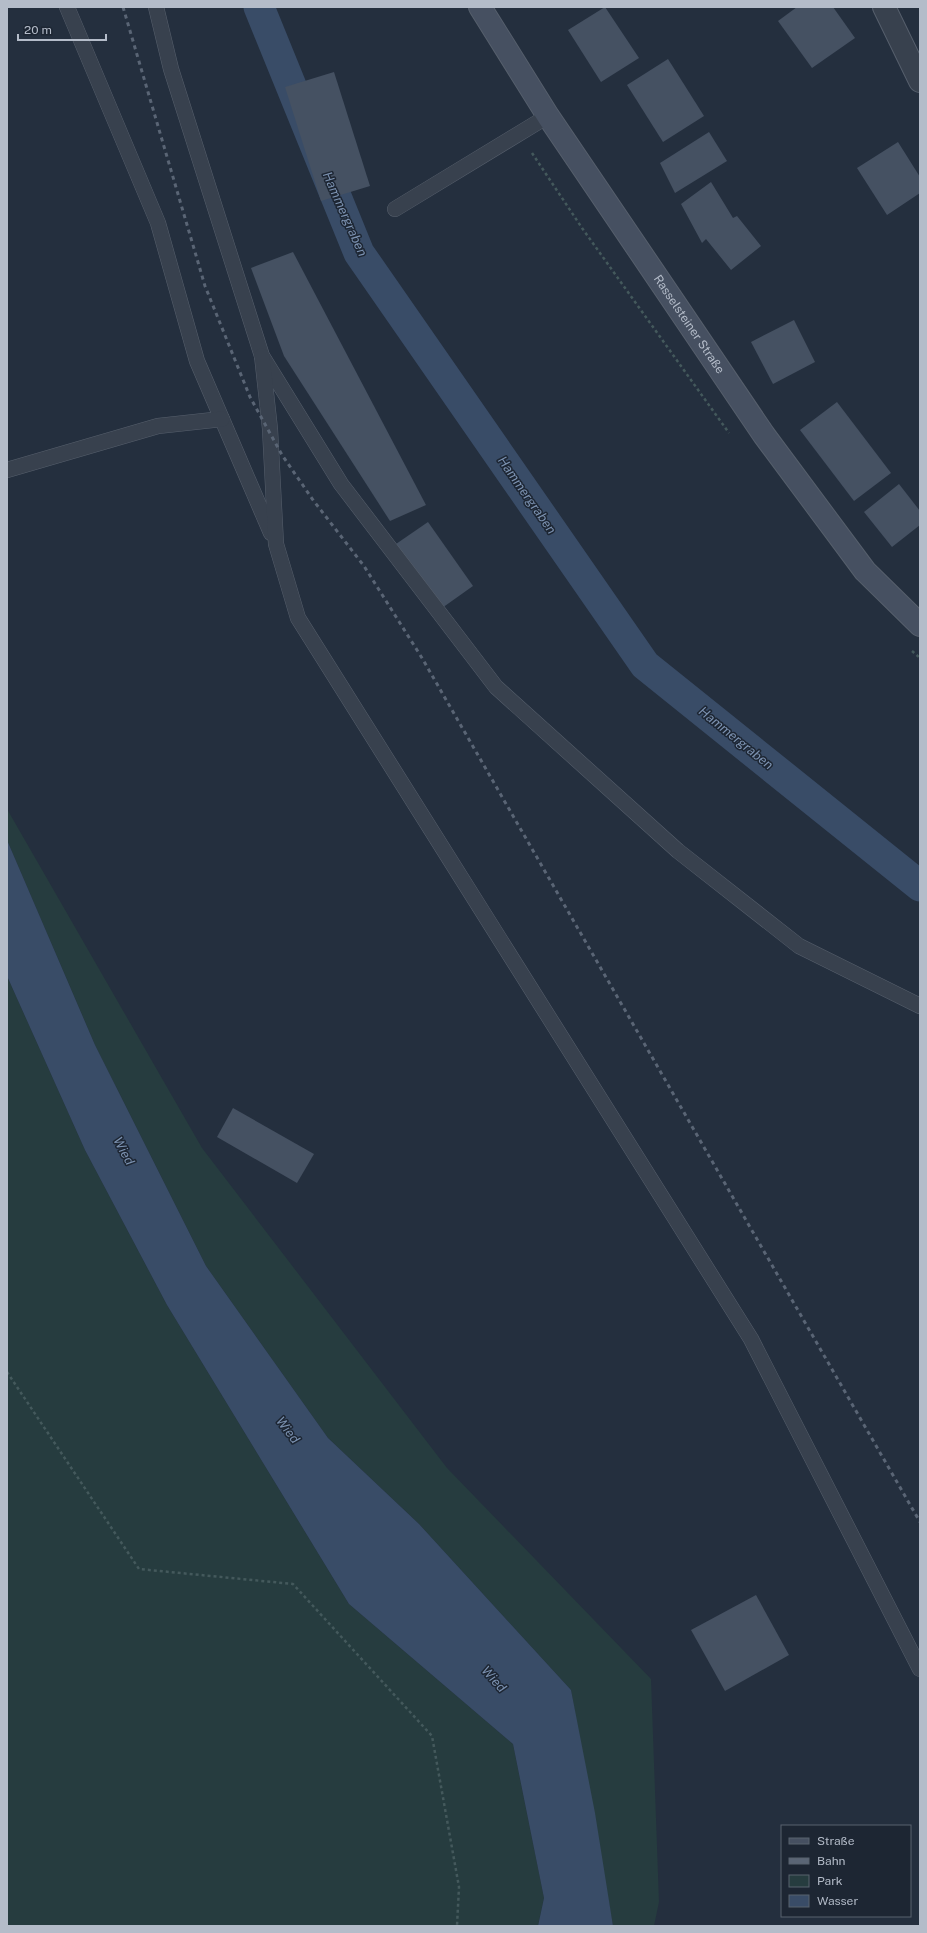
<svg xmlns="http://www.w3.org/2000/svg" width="927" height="1933" font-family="'Public Sans',sans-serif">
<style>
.green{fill:#263c3f}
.water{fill:#394c67}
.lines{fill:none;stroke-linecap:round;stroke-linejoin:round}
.canal{stroke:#394c67;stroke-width:31}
.building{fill:#455162}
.lane-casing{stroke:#565f6c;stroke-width:16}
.street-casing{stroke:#565f6c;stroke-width:24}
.secondary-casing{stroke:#565f6c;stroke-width:24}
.path{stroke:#44595c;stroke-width:2.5;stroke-dasharray:3 3;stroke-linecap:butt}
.lane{stroke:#38414e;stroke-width:15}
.street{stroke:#38414e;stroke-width:22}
.secondary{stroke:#465061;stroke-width:22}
.rail{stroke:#5a6575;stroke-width:3;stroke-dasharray:4 4;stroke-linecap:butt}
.labels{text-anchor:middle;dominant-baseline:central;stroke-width:3;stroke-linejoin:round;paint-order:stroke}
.street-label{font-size:12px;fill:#b4bcc9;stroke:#1d2633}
.water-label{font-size:13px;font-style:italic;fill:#7c92b1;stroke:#1d2633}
</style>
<rect width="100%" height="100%" fill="#242f3e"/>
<g class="green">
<path d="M 7,809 L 202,1148 L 447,1468 L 651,1679 L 659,1902 L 654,1926 L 613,1926 L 571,1690 L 419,1524 L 328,1438 L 206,1266 L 95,1045 L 7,840 Z"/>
<path d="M 7,976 L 85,1150 L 167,1305 L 349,1604 L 513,1744 L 544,1898 L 538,1926 L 7,1926 Z"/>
</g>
<path class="water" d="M 7,840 L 95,1045 L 206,1266 L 328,1438 L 419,1524 L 571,1690 L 595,1813 L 613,1926 L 538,1926 L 544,1898 L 513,1744 L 349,1604 L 167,1305 L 85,1150 L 7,976 Z"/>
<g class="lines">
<path class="canal" d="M 259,7 L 359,253 L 645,665 L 920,886"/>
</g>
<g class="building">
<path d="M 605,7 L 639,58 L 601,82 L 568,30 Z"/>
<path d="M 797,7 L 833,7 L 855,38 L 812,68 L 778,21 Z"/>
<path d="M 668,59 L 704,116 L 663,142 L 627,85 Z"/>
<path d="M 334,72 L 370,186 L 321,201 L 285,87 Z"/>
<path d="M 709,132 L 727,161 L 675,193 L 660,163 Z"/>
<path d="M 898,142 L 920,177 L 920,193 L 887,215 L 857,168 Z"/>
<path d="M 711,182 L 733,218 L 737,216 L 761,246 L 731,270 L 706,239 L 702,243 L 681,204 Z"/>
<path d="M 293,252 L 426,505 L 390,521 L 284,356 L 251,268 Z"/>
<path d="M 794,320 L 815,362 L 773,384 L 751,342 Z"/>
<path d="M 837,402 L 891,473 L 854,501 L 800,430 Z"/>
<path d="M 899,484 L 920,511 L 920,525 L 892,547 L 864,512 Z"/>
<path d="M 428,522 L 473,586 L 442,608 L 396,544 Z"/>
<path d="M 233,1108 L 314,1154 L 297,1183 L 217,1137 Z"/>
<path d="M 756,1595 L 789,1655 L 725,1691 L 691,1630 Z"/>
</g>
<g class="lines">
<g class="lane-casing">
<g id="lane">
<path d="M 67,7 L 158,223 L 197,361 L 271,533"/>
<path d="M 156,7 L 171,69 L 262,356 L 341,484 L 496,687 L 678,851 L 799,946 L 920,1006"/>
<path d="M 395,209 L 548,116"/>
<path d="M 262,356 L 270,429 L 276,544 L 298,618 L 751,1339 L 920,1669"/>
<path d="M 7,470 L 158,426 L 222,419"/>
</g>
</g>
<g class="street-casing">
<path id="street" d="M 884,7 L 920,81"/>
</g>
<g class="secondary-casing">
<g id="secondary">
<path id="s1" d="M 480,7 L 548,116 L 764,435 L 865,571 L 920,625"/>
</g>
</g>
<g class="path">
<path d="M 532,153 L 582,228 L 729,433"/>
<path d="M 912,651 L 920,658"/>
<path d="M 7,1372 L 139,1569 L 293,1584 L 432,1736 L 459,1887 L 457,1926"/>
</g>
<use href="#lane" class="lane"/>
<use href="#street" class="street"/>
<use href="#secondary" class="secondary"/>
<path class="rail" d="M 123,7 L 205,286 L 250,397 L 282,455 L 313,500 L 364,566 L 422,658 L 920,1522"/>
</g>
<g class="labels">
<g class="street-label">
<text stroke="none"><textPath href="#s1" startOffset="380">Rasselsteiner Straße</textPath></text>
</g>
<g class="water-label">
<text transform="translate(345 214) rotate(66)">Hammergraben</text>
<text transform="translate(527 495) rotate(55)">Hammergraben</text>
<text transform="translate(736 738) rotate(39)">Hammergraben</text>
<text transform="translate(124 1151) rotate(62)">Wied</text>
<text transform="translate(288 1430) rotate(53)">Wied</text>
<text transform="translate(494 1679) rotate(48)">Wied</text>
</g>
</g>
<rect width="927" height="1933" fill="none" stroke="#b4bcc9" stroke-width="16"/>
<rect x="781" y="1825" width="130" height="92" fill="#1d2633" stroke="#59626f"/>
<rect x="789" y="1838" width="20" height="6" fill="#465061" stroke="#59626f"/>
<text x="817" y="1845" font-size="12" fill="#b4bcc9">Straße</text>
<rect x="789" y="1858" width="20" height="6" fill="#5a6575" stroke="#59626f"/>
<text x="817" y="1865" font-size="12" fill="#b4bcc9">Bahn</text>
<rect x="789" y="1875" width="20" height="12" fill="#263c3f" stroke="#59626f"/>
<text x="817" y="1885" font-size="12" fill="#b4bcc9">Park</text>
<rect x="789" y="1895" width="20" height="12" fill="#394c67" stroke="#59626f"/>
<text x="817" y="1905" font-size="12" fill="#b4bcc9">Wasser</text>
<path d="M18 34v6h88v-6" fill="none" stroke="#b4bcc9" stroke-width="2"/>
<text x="24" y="34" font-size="12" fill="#b4bcc9" stroke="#1d2633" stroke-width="3" paint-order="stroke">20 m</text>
</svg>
